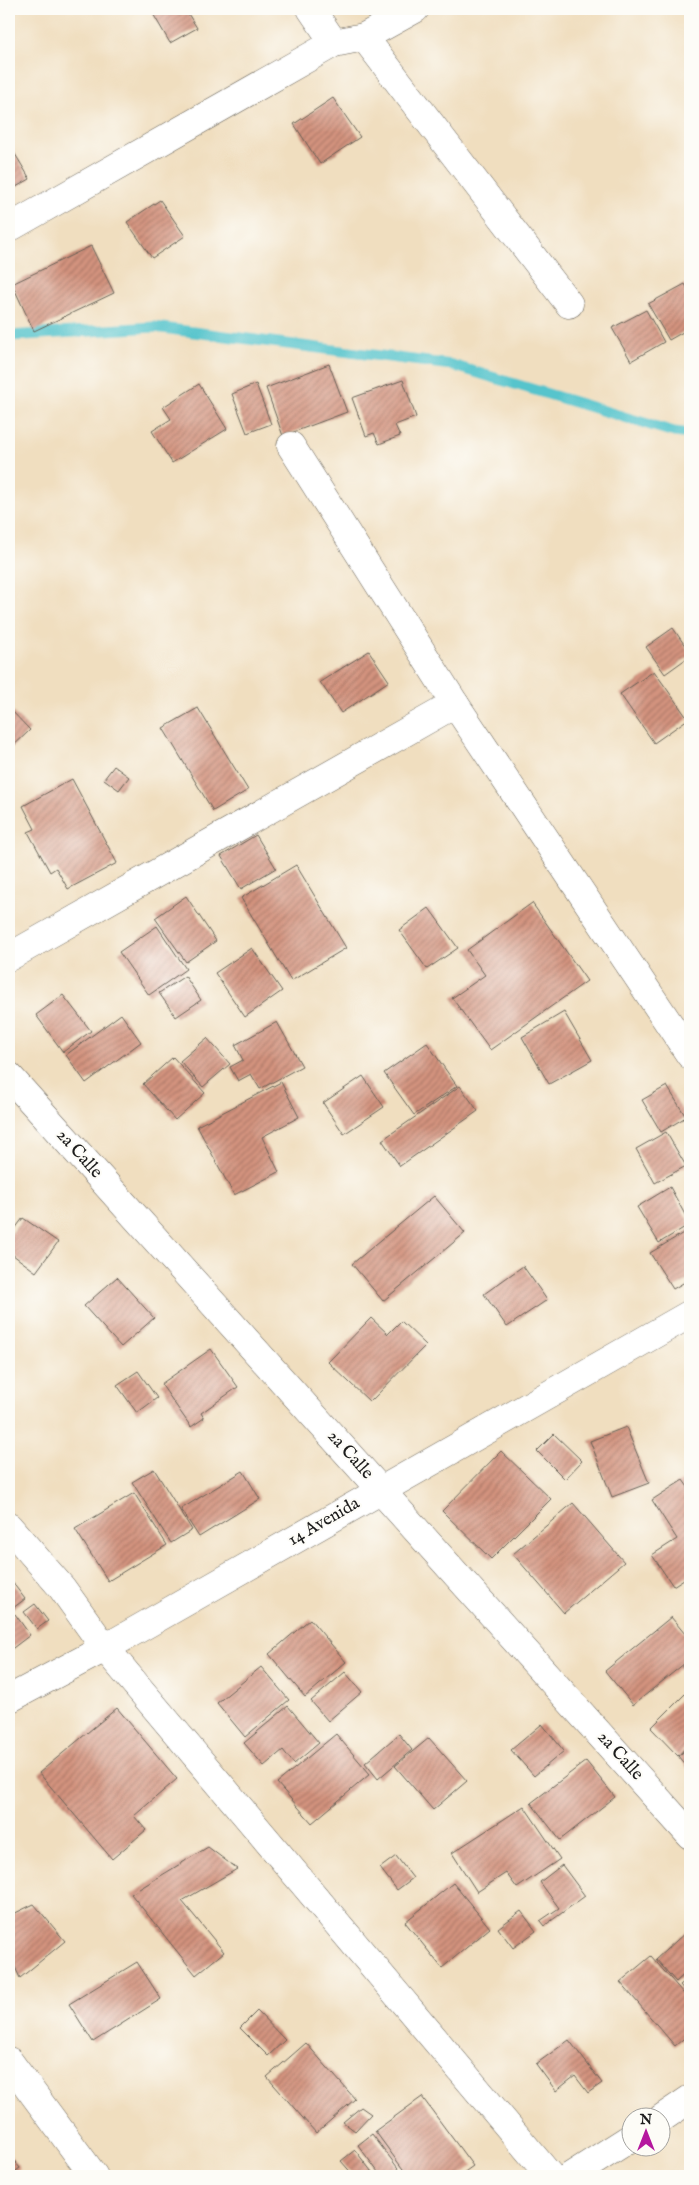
<svg xmlns="http://www.w3.org/2000/svg" width="699" height="2185" font-family="'IM FELL English',serif">
<style>
.lines{fill:none;stroke-linecap:round;stroke-linejoin:round}
.stream{stroke:#56c4cc;stroke-width:11}
.building{fill:url(#building-hatch)}
.minor-casing{stroke:#666055;stroke-width:29}
.minor{stroke:#fff;stroke-width:28}
.labels{text-anchor:middle;dominant-baseline:central;stroke-width:4;stroke-linejoin:round;paint-order:stroke}
.street-label{font-size:18px;fill:#1c1c1c;stroke:#fdfcf7}
</style>
<defs>
<pattern id="building-hatch" width="6" height="6" patternUnits="userSpaceOnUse" patternTransform="scale(1.25)"><rect width="6" height="6" fill="#d3937e"/><path d="M-1 1l2-2M0 6l6-6M5 7l2-2" fill="none" stroke="#a76"/></pattern>
</defs>
<rect width="100%" height="100%" fill="#fdfcf7"/>
<filter id="ink" filterUnits="userSpaceOnUse"><feTurbulence type="fractalNoise" baseFrequency=".02" numOctaves="2"/><feDisplacementMap in="SourceGraphic" scale="10" xChannelSelector="R" yChannelSelector="G"/><feConvolveMatrix kernelMatrix="1 2 1 2 8 2 1 2 1" color-interpolation-filters="sRGB"/></filter>
<filter id="wash" filterUnits="userSpaceOnUse"><feTurbulence type="fractalNoise" baseFrequency=".0096" numOctaves="4" result="noise"/><feDisplacementMap in="SourceGraphic" scale="20" xChannelSelector="R" yChannelSelector="G"/><feGaussianBlur stdDeviation="1.12" result="paint"/><feColorMatrix in="noise" values="0 0 0 0 0 0 0 0 0 0 0 0 0 0 0 0 0 1.4 0 .05"/><feComposite in="paint" operator="in"/></filter>
<g filter="url(#wash)">
<rect width="100%" height="100%" fill="#f0debf"/>
<g class="lines">
<path class="stream" d="M 9,336 L 154,327 L 452,365 L 674,432 L 690,434"/>
</g>
<g id="blocks">
<g class="building">
<path d="M 158,9 L 185,9 L 197,28 L 170,43 L 152,12 Z"/>
<path d="M 333,98 L 360,137 L 320,164 L 294,124 Z"/>
<path d="M 9,144 L 30,179 L 9,191 Z"/>
<path d="M 160,200 L 185,236 L 152,258 L 127,222 Z"/>
<path d="M 91,246 L 114,293 L 34,331 L 12,284 Z"/>
<path d="M 685,284 L 690,293 L 690,328 L 669,340 L 648,304 Z"/>
<path d="M 646,310 L 664,342 L 631,361 L 612,328 Z"/>
<path d="M 329,364 L 347,412 L 283,436 L 266,388 Z"/>
<path d="M 403,380 L 416,417 L 395,425 L 400,436 L 379,444 L 374,433 L 366,436 L 352,398 Z"/>
<path d="M 199,384 L 227,429 L 172,463 L 152,431 L 171,419 L 163,407 Z"/>
<path d="M 256,384 L 271,424 L 247,433 L 232,394 Z"/>
<path d="M 673,628 L 690,653 L 690,656 L 665,674 L 646,647 Z"/>
<path d="M 369,651 L 389,681 L 341,713 L 320,682 Z"/>
<path d="M 654,671 L 688,719 L 654,743 L 620,694 Z"/>
<path d="M 9,708 L 30,730 L 9,750 Z"/>
<path d="M 198,708 L 248,790 L 213,811 L 163,728 Z"/>
<path d="M 114,766 L 129,777 L 119,790 L 104,779 Z"/>
<path d="M 72,779 L 117,863 L 68,889 L 56,868 L 50,872 L 28,832 L 35,829 L 23,806 Z"/>
<path d="M 256,835 L 276,868 L 241,889 L 221,856 Z"/>
<path d="M 296,865 L 346,948 L 291,981 L 241,898 Z"/>
<path d="M 186,896 L 216,941 L 186,962 L 155,918 Z"/>
<path d="M 532,903 L 587,981 L 490,1050 L 452,998 L 485,975 L 467,950 Z"/>
<path d="M 429,908 L 458,948 L 427,969 L 399,930 Z"/>
<path d="M 157,926 L 186,969 L 149,995 L 119,952 Z"/>
<path d="M 252,948 L 282,991 L 245,1017 L 215,973 Z"/>
<path d="M 185,976 L 201,1000 L 176,1017 L 159,993 Z"/>
<path d="M 63,995 L 91,1031 L 63,1052 L 36,1015 Z"/>
<path d="M 564,1012 L 592,1060 L 549,1084 L 522,1037 Z"/>
<path d="M 121,1014 L 141,1042 L 86,1083 L 66,1055 Z"/>
<path d="M 277,1022 L 302,1066 L 260,1089 L 251,1074 L 238,1081 L 230,1067 L 243,1060 L 235,1045 Z"/>
<path d="M 207,1038 L 230,1064 L 203,1087 L 180,1061 Z"/>
<path d="M 427,1043 L 457,1086 L 414,1115 L 384,1073 Z"/>
<path d="M 173,1057 L 205,1093 L 175,1120 L 143,1084 Z"/>
<path d="M 363,1076 L 384,1107 L 344,1134 L 323,1103 Z"/>
<path d="M 281,1082 L 299,1117 L 262,1137 L 279,1172 L 234,1195 L 197,1126 Z"/>
<path d="M 460,1086 L 478,1111 L 400,1166 L 382,1140 Z"/>
<path d="M 667,1086 L 686,1117 L 661,1132 L 642,1100 Z"/>
<path d="M 666,1132 L 686,1166 L 655,1183 L 636,1149 Z"/>
<path d="M 670,1187 L 690,1224 L 659,1243 L 637,1207 Z"/>
<path d="M 434,1196 L 465,1233 L 383,1301 L 352,1264 Z"/>
<path d="M 23,1218 L 58,1242 L 36,1272 L 9,1252 L 9,1237 Z"/>
<path d="M 690,1229 L 690,1279 L 673,1289 L 650,1253 Z"/>
<path d="M 523,1266 L 547,1300 L 507,1327 L 484,1294 Z"/>
<path d="M 117,1277 L 154,1318 L 121,1347 L 84,1306 Z"/>
<path d="M 371,1318 L 388,1334 L 401,1321 L 426,1345 L 370,1402 L 328,1362 Z"/>
<path d="M 211,1349 L 238,1387 L 201,1413 L 204,1418 L 191,1427 L 161,1384 Z"/>
<path d="M 138,1371 L 157,1398 L 137,1413 L 117,1385 Z"/>
<path d="M 626,1427 L 649,1483 L 612,1497 L 590,1441 Z"/>
<path d="M 554,1434 L 582,1461 L 565,1479 L 537,1451 Z"/>
<path d="M 501,1451 L 551,1499 L 491,1559 L 442,1511 Z"/>
<path d="M 154,1469 L 192,1530 L 171,1543 L 132,1482 Z"/>
<path d="M 243,1471 L 260,1499 L 199,1537 L 181,1509 Z"/>
<path d="M 683,1480 L 690,1490 L 690,1575 L 673,1586 L 652,1555 L 677,1539 L 652,1500 Z"/>
<path d="M 134,1493 L 167,1545 L 108,1581 L 75,1529 Z"/>
<path d="M 573,1503 L 624,1562 L 564,1613 L 513,1554 Z"/>
<path d="M 9,1578 L 25,1599 L 9,1611 Z"/>
<path d="M 35,1604 L 48,1621 L 37,1629 L 24,1612 Z"/>
<path d="M 15,1614 L 30,1635 L 9,1651 L 9,1619 Z"/>
<path d="M 671,1617 L 690,1640 L 690,1659 L 633,1705 L 605,1671 Z"/>
<path d="M 310,1619 L 346,1662 L 305,1697 L 269,1654 Z"/>
<path d="M 690,1661 L 690,1677 L 682,1667 Z"/>
<path d="M 261,1667 L 289,1700 L 245,1737 L 217,1703 Z"/>
<path d="M 345,1672 L 362,1692 L 328,1721 L 311,1701 Z"/>
<path d="M 690,1689 L 690,1743 L 678,1756 L 651,1728 Z"/>
<path d="M 288,1706 L 319,1743 L 294,1764 L 283,1750 L 264,1766 L 244,1743 Z"/>
<path d="M 117,1708 L 177,1779 L 134,1816 L 146,1830 L 112,1859 L 39,1773 Z"/>
<path d="M 542,1724 L 564,1751 L 534,1776 L 511,1750 Z"/>
<path d="M 336,1734 L 370,1774 L 312,1823 L 277,1783 Z"/>
<path d="M 399,1734 L 412,1750 L 378,1779 L 365,1763 Z"/>
<path d="M 429,1738 L 467,1781 L 433,1810 L 395,1766 Z"/>
<path d="M 690,1747 L 690,1771 L 678,1756 Z"/>
<path d="M 586,1761 L 615,1797 L 560,1840 L 531,1803 Z"/>
<path d="M 524,1806 L 560,1859 L 517,1888 L 506,1873 L 477,1892 L 452,1853 Z"/>
<path d="M 208,1847 L 237,1869 L 182,1901 L 224,1952 L 196,1975 L 131,1894 Z"/>
<path d="M 396,1856 L 413,1878 L 397,1890 L 380,1868 Z"/>
<path d="M 562,1865 L 585,1896 L 544,1926 L 540,1921 L 559,1908 L 540,1882 Z"/>
<path d="M 453,1883 L 490,1928 L 442,1968 L 405,1922 Z"/>
<path d="M 34,1904 L 65,1941 L 20,1978 L 9,1954 L 9,1916 Z"/>
<path d="M 521,1911 L 536,1931 L 513,1948 L 498,1928 Z"/>
<path d="M 686,1932 L 690,1937 L 690,1969 L 676,1982 L 656,1959 Z"/>
<path d="M 651,1956 L 690,2001 L 690,2033 L 675,2046 L 620,1982 Z"/>
<path d="M 137,1962 L 161,1999 L 93,2042 L 69,2004 Z"/>
<path d="M 690,1977 L 690,1997 L 680,1985 Z"/>
<path d="M 257,2011 L 285,2040 L 268,2056 L 240,2028 Z"/>
<path d="M 569,2040 L 602,2083 L 588,2093 L 575,2076 L 556,2091 L 536,2064 Z"/>
<path d="M 306,2043 L 355,2099 L 316,2133 L 267,2077 Z"/>
<path d="M 422,2097 L 473,2166 L 459,2176 L 408,2176 L 375,2131 Z"/>
<path d="M 361,2107 L 371,2114 L 355,2131 L 343,2122 Z"/>
<path d="M 372,2134 L 404,2176 L 381,2176 L 358,2145 Z"/>
<path d="M 355,2150 L 375,2176 L 354,2176 L 341,2161 Z"/>
<path d="M 9,2154 L 20,2168 L 9,2176 Z"/>
</g>
</g>
</g>
<g filter="url(#ink)">
<use href="#blocks" fill-opacity="0" stroke="#666055" stroke-width="1"/>
<g class="lines">
<g class="minor-casing">
<g id="minor">
<path d="M 311,9 L 334,43"/>
<path d="M 364,37 L 569,304"/>
<path d="M 9,228 L 334,43 L 364,37 L 415,9"/>
<path d="M 291,446 L 455,704 L 690,1055"/>
<path d="M 9,957 L 455,704"/>
<path d="M 9,1076 L 690,1835"/>
<path d="M 9,1527 L 62,1588 L 105,1648 L 550,2176"/>
<path d="M 9,1699 L 105,1648 L 690,1314"/>
<path d="M 9,2061 L 94,2176"/>
<path d="M 662,2118 L 690,2099"/>
<path d="M 571,2176 L 632,2137"/>
</g>
</g>
<use href="#minor" class="minor"/>
</g>
</g>
<g class="labels">
<g class="street-label">
<text transform="translate(79 1154) rotate(48)">2a Calle</text>
<text transform="translate(350 1455) rotate(48)">2a Calle</text>
<text transform="translate(324 1522) rotate(-30)">14 Avenida</text>
<text transform="translate(620 1756) rotate(48)">2a Calle</text>
</g>
</g>
<rect width="699" height="2185" fill="none" stroke="#fdfcf7" stroke-width="30"/>
<g transform="translate(646 2132)"><circle r="24" fill="#fdfcf7" stroke="#a3a29f"/>
<path d="M0-4L9 19L0 12L-9 19Z" fill="#b5179e"/>
<text y="-8" font-size="14" font-weight="bold" text-anchor="middle" fill="#1c1c1c">N</text>
</g>
</svg>
